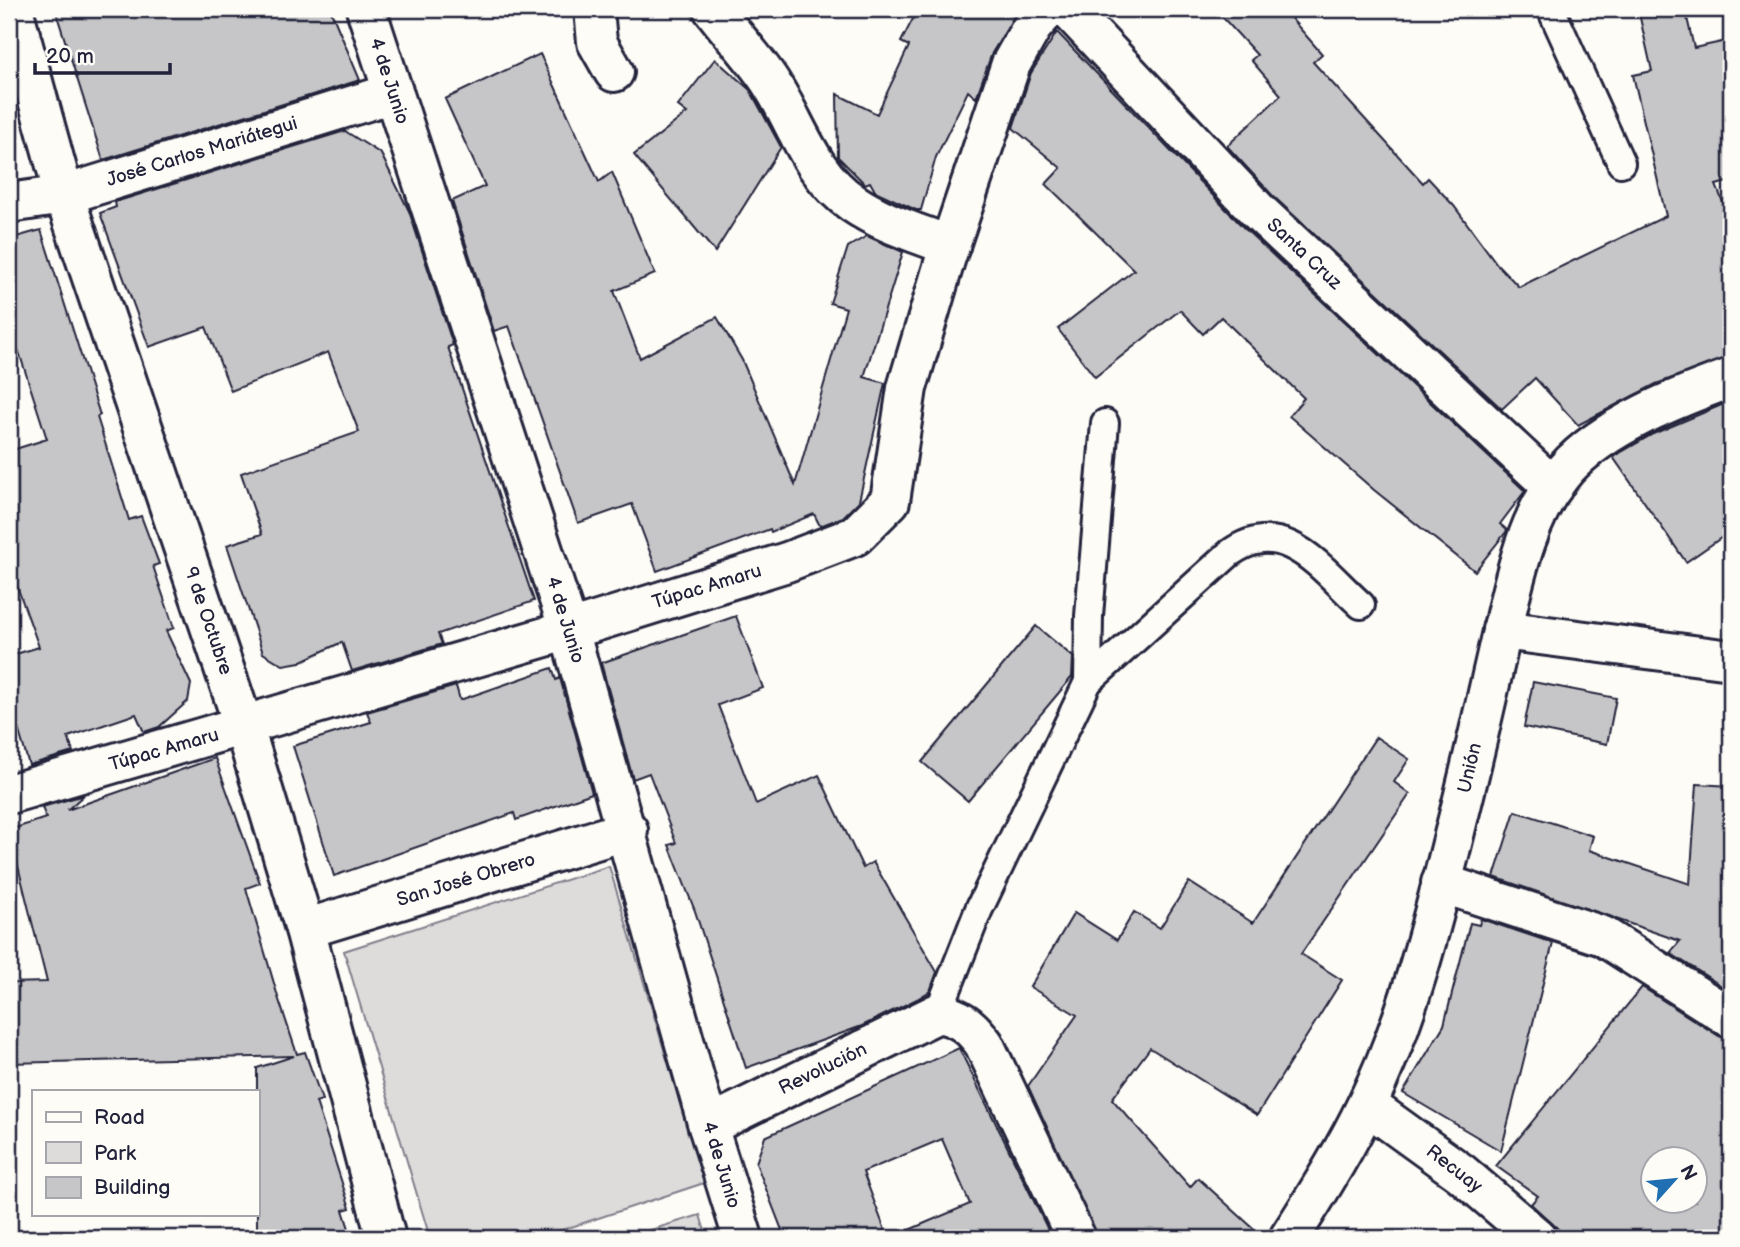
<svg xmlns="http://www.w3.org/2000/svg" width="1740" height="1247" font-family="'Balsamiq Sans',sans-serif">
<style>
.green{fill:#dddcdb;stroke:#807f8b;stroke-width:2}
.building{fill:#c6c6c8;stroke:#22223b;stroke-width:2;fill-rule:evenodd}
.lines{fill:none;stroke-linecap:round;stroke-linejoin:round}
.service-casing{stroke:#22223b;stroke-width:32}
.minor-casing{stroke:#22223b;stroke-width:44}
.service{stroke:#fdfcf7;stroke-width:26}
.minor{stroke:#fdfcf7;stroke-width:38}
.labels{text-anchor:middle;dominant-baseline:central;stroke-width:5;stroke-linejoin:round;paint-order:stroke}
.street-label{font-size:19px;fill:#22223b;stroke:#fdfcf7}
</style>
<rect width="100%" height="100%" fill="#fdfcf7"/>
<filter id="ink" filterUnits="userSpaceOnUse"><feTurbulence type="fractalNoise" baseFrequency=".0143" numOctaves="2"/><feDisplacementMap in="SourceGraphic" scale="14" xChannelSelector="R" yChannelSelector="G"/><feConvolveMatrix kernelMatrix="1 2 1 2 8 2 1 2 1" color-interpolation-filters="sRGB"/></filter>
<g filter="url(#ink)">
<g class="green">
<path d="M 609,866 L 704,1183 L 538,1238 L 430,1238 L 344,951 Z"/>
<path d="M 700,1215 L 707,1238 L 624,1238 Z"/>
</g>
<g class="building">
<path d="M 55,9 L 330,9 L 360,80 L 103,160 Z"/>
<path d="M 918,9 L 1019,9 L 992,53 L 976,98 L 968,91 L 936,157 L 921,210 L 916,210 L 875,191 L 870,182 L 865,184 L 838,157 L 837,94 L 877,114 L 909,46 L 901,42 Z"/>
<path d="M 1215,9 L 1283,9 L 1322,54 L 1313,62 L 1423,183 L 1428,178 L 1454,206 L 1497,264 L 1519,287 L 1666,216 L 1633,75 L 1652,71 L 1638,9 L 1685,9 L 1694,48 L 1731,40 L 1731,181 L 1716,185 L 1731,222 L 1731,357 L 1656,384 L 1578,425 L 1535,378 L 1502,409 L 1273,196 L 1227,146 L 1281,95 L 1251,60 L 1257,55 Z"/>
<path d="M 1057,32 L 1243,227 L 1525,491 L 1500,524 L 1507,530 L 1506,532 L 1475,571 L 1374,490 L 1289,416 L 1304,398 L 1221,317 L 1203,334 L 1180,310 L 1095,377 L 1058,329 L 1134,270 L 1046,184 L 1061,168 L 1013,128 L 1031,73 Z"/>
<path d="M 540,54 L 599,182 L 612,172 L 655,274 L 614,291 L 640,358 L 717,317 L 742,360 L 795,485 L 846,308 L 830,303 L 848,247 L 867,236 L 903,252 L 864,377 L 885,383 L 859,501 L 843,517 L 820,526 L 814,514 L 771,532 L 770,529 L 657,571 L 632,504 L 578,523 L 509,326 L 494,331 L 452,201 L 485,186 L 445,99 Z"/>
<path d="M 715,59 L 750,90 L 781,147 L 715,252 L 634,155 L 687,113 L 678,106 Z"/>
<path d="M 345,131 L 381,154 L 409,211 L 453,345 L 448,347 L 534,601 L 438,634 L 442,644 L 352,671 L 342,642 L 300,662 L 283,665 L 263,653 L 227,545 L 262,534 L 241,473 L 359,432 L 328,352 L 231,391 L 206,327 L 149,347 L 100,213 L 116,207 L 115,202 Z"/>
<path d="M 41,230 L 100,415 L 97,417 L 129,520 L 141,516 L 159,564 L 153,566 L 174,628 L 166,631 L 191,684 L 188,701 L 159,727 L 144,732 L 136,714 L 68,737 L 73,752 L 29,765 L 9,698 L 9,656 L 39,647 L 9,564 L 9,451 L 47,439 L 18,349 L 9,352 L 9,239 Z"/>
<path d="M 1731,401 L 1731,531 L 1686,562 L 1613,457 L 1653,434 Z"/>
<path d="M 736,616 L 763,688 L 718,705 L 756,804 L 819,775 L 863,868 L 873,862 L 937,972 L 930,991 L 917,999 L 862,1026 L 746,1068 L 695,911 L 669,845 L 676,843 L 649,773 L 633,779 L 601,663 Z"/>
<path d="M 1036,626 L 1073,657 L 1072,677 L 968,801 L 922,762 Z"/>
<path d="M 552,668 L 556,680 L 560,678 L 592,793 L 516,820 L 514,813 L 334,876 L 293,746 L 371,722 L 367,712 L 456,686 L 460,700 Z"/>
<path d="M 1533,682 L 1616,698 L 1607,744 L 1524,727 Z"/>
<path d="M 1376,737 L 1409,759 L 1394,782 L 1410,794 L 1301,954 L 1342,980 L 1257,1115 L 1150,1048 L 1112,1099 L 1190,1187 L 1198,1178 L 1264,1238 L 1098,1238 L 1028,1086 L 1077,1015 L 1030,987 L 1074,913 L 1117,940 L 1134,912 L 1160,928 L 1189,882 L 1253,923 Z"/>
<path d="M 215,758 L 260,883 L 246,888 L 278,997 L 297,1054 L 305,1052 L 322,1100 L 316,1102 L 350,1208 L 343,1210 L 352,1238 L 257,1238 L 257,1068 L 294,1056 L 9,1063 L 9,983 L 47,982 L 9,830 L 46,818 L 42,807 L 84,795 L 67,810 Z"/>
<path d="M 1697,784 L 1731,786 L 1731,992 L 1670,953 L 1680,941 L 1494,877 L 1515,811 L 1593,836 L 1589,850 L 1690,884 Z"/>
<path d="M 1481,919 L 1553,943 L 1501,1151 L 1403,1093 L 1444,1025 L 1470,923 L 1479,925 Z"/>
<path d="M 1642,987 L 1719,1036 L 1731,1040 L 1731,1238 L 1568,1238 L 1531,1204 L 1538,1196 L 1496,1166 ZM 1653,1159 L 1695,1159 L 1695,1201 L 1653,1201 Z"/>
<path d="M 959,1048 L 1052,1238 L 890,1238 L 970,1204 L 942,1139 L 863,1172 L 888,1238 L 785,1238 L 756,1163 L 765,1137 Z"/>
</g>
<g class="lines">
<g class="service-casing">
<g id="service">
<path d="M 1551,9 L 1621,163"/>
<path d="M 1088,682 L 1089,616 L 1105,423"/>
<path d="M 938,1013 L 979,909 L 1088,682 L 1230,553 C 1284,514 1322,570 1361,605"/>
</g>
</g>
<g class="minor-casing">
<g id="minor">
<path d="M 13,9 L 64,195 L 244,727 L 305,929 L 386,1238"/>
<path d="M 366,9 L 569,630 L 708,1126 L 743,1238"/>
<path d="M 594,9 L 597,42 L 614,72"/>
<path d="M 713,9 C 731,33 752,55 769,80 C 797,122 809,173 853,203 C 882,223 917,233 950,246"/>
<path d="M 1068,9 L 1258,211 L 1553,487"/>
<path d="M 9,203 L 64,195 L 393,93"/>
<path d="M 1502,630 L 1731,660"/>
<path d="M 9,794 L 569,630 L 787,562 L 855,536 L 890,501 L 907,388 L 945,260 L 1011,64 L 1032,27 L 1048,9"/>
<path d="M 1441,883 L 1603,936 L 1731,1018"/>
<path d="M 305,929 L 628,830"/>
<path d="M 1367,1105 L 1461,1173 L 1537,1238"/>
<path d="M 708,1126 L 938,1013 C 960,1017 971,1026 984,1044 L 1076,1238"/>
<path d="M 1289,1238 C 1317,1195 1344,1152 1366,1106 C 1413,1010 1437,903 1463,799 C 1476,746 1488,693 1500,640 C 1514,581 1525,517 1566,469 C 1604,426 1678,397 1731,378"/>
</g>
</g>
<use href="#service" class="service"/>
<use href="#minor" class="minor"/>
</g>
</g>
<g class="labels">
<g class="street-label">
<text transform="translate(389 81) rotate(72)">4 de Junio</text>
<text transform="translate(202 152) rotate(-17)">José Carlos Mariátegui</text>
<text transform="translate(1304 254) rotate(43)">Santa Cruz</text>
<text transform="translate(707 587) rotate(-17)">Túpac Amaru</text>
<text transform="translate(565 620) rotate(73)">4 de Junio</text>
<text transform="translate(208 621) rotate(71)">9 de Octubre</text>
<text transform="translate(164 750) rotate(-16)">Túpac Amaru</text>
<text transform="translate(1470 768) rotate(-77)">Unión</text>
<text transform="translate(466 880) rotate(-17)">San José Obrero</text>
<text transform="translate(823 1069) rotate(-26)">Revolución</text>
<text transform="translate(721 1165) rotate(73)">4 de Junio</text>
<text transform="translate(1454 1169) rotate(38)">Recuay</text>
</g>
</g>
<rect width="1740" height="1247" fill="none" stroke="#fdfcf7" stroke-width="35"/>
<rect x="18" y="18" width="1705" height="1212" fill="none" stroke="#22223b" stroke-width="2.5" filter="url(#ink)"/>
<rect x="32" y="1090" width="228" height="126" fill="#fdfcf7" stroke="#a5a5ac" stroke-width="2"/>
<rect x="46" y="1112" width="35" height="10" fill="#fdfcf7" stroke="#a5a5ac" stroke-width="2"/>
<text x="94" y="1124" font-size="21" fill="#22223b">Road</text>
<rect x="46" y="1142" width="35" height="21" fill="#dddcdb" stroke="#a5a5ac" stroke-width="2"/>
<text x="94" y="1160" font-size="21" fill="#22223b">Park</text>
<rect x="46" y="1177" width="35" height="21" fill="#c6c6c8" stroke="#a5a5ac" stroke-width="2"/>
<text x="94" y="1194" font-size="21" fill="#22223b">Building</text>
<g transform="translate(1674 1180) rotate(63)"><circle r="33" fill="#fdfcf7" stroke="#a5a5ac" stroke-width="2"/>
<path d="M0-5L12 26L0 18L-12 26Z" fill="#1f6fb2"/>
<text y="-10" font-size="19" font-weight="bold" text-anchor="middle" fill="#22223b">N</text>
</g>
<path d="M35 63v10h135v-10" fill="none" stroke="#22223b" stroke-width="3.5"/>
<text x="46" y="63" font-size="21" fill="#22223b" stroke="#fdfcf7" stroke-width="5" paint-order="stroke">20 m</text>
</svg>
